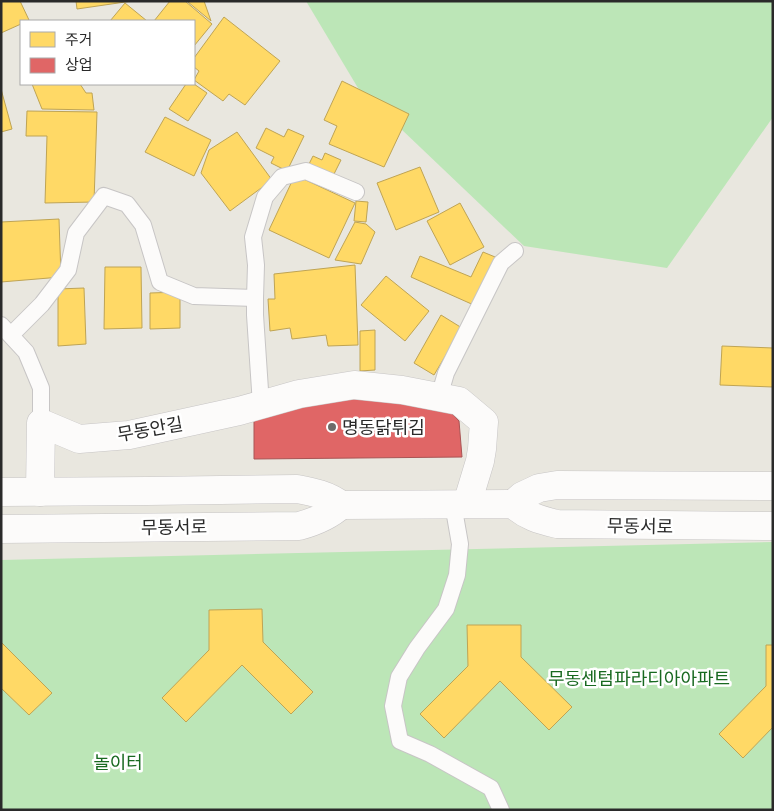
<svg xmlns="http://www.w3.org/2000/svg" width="774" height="811" font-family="Mulish,'Noto Sans KR',sans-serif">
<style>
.green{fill:#bce6b7}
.homes{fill:#ffd966;stroke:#bfa454}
.shops{fill:#e06666;stroke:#a95454}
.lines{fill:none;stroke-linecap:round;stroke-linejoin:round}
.lane-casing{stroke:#c7c5c5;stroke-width:18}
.street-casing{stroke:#c7c5c5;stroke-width:29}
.secondary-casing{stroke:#c7c5c5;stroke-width:29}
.lane{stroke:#fcfbfa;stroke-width:16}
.street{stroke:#fcfbfa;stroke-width:28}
.secondary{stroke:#fcfbfa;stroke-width:28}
.poi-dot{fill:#6d6c69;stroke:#fff;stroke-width:2}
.labels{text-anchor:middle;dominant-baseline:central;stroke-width:5;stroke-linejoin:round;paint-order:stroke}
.poi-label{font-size:18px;fill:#2a2a2a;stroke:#fff;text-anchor:start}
.street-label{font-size:18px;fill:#2a2a2a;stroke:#fff}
.park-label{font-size:18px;fill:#186920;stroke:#fff}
</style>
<rect width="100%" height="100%" fill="#e9e7df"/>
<g class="green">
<path d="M 306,1 L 773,1 L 773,117 L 667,268 L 524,246 L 358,88 Z"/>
<path d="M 773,542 L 773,810 L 1,810 L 1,560 Z"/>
</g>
<g class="homes">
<path d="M 1,1 L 20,1 L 29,20 L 26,21 L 21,21 L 21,24 L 1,33 Z"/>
<path d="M 76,1 L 132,1 L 77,9 Z"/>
<path d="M 170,1 L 185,1 L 212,24 L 194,46 L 194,21 L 154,21 Z"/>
<path d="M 187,1 L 204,1 L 211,21 L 188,2 Z"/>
<path d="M 125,3 L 147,21 L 110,21 Z"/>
<path d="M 224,17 L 280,61 L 245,105 L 229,94 L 223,101 L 194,80 L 199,71 L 194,67 L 194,58 Z"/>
<path d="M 342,81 L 409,114 L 384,167 L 329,144 L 337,126 L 324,120 Z"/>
<path d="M 32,84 L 80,84 L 86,93 L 92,93 L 94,110 L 42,109 Z"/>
<path d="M 186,84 L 194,84 L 207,93 L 188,121 L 169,109 Z"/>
<path d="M 1,89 L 12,129 L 1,132 Z"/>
<path d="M 27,111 L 97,112 L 94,202 L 45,203 L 47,136 L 26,136 Z"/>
<path d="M 165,117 L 211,140 L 194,176 L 145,152 Z"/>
<path d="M 266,128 L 284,137 L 288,129 L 304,136 L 287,171 L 271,163 L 274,157 L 256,148 Z"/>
<path d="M 237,132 L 272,180 L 230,211 L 201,173 L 209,150 Z"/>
<path d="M 325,153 L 341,160 L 332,178 L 307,168 L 313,156 L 322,160 Z"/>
<path d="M 420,167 L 439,212 L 396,230 L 377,183 Z"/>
<path d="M 295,175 L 355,203 L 329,258 L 269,230 Z"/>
<path d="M 356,201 L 368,202 L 366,222 L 354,221 Z"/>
<path d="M 460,203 L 484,247 L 450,265 L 427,221 Z"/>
<path d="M 59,219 L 61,277 L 1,282 L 1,222 Z"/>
<path d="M 355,222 L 366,224 L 375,232 L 361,264 L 335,260 Z"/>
<path d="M 483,252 L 500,259 L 476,306 L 411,277 L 420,256 L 471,277 Z"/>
<path d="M 355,265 L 358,345 L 328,346 L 326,335 L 292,339 L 290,328 L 270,331 L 268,299 L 275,299 L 274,274 Z"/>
<path d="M 105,267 L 141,267 L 142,328 L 104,329 Z"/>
<path d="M 386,276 L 429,311 L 405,341 L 361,305 Z"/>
<path d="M 84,288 L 86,344 L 58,346 L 58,289 Z"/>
<path d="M 180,292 L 180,328 L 150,329 L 150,293 Z"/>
<path d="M 441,315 L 462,328 L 434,375 L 414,363 Z"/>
<path d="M 375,330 L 375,370 L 360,371 L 360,331 Z"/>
<path d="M 722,346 L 773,348 L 773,387 L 720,385 Z"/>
<path d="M 262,609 L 263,642 L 313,692 L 291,714 L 242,665 L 186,722 L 162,698 L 209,650 L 209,610 Z"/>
<path d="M 467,625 L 521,625 L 521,657 L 572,707 L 549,730 L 500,681 L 444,738 L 420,714 L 468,666 Z"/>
<path d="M 1,635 L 1,642 L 52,693 L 29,715 L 1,688 Z"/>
<path d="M 766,645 L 773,645 L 773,727 L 743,758 L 719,734 L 766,686 Z"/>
</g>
<path class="shops" d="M 344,395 L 445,406 L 459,421 L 462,457 L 254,459 L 254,416 Z"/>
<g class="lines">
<g class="lane-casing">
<g id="lane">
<path d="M 255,298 L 256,265 L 253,237 L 265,197 L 282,177 L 306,171 L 356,192"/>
<path d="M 1,325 L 26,352 L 41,388 L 41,423"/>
<path d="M 11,335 L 42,304 L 68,270 L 76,233 L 104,196 L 127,204 L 143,225 L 160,282 L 194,296 L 255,298 L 255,315 L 261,405"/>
<path d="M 439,397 L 446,373 L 501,263 L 515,251"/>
<path d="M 453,504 L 460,544 L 457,575 L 446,609 L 417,648 L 399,677 L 393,706 L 400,741 L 430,754 L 491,788 L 501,810"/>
</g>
</g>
<g class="street-casing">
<path id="street" d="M 40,492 L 41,423 L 79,439 L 129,435 L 239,411 L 299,394 L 354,385 L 402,390 L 459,401 L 484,422 L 482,449 L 480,461 L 467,504"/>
</g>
<g class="secondary-casing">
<g id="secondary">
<path d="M 1,492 L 148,491 L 297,489 C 313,492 328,495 341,505 L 513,504 C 526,516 540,520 557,524 L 773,526"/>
<path d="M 513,504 L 522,496 L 539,488 L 557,485 L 773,486"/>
<path d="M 1,529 L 299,526 C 314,522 329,516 341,505"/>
</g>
</g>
<use href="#lane" class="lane"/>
<use href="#street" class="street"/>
<use href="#secondary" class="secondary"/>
</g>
<circle class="poi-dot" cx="332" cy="427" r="5"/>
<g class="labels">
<g class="poi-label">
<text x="342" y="427">명동닭튀김</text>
</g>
<g class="street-label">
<text transform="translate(150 429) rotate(-10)">무동안길</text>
<text transform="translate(640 526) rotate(1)">무동서로</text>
<text transform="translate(174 527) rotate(-1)">무동서로</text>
</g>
<g class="park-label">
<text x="639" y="678">무동센텀파라디아아파트</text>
<text x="118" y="762">놀이터</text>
</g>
</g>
<rect width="774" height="811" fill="none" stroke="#2a2a2a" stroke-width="5"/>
<rect x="20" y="20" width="175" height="65" fill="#ffffff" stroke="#aaaaaa"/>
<rect x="30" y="32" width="25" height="15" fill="#ffd966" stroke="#aaaaaa"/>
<text x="65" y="45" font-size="15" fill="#2a2a2a">주거</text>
<rect x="30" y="58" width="25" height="15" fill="#e06666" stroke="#aaaaaa"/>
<text x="65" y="70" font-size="15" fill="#2a2a2a">상업</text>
</svg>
